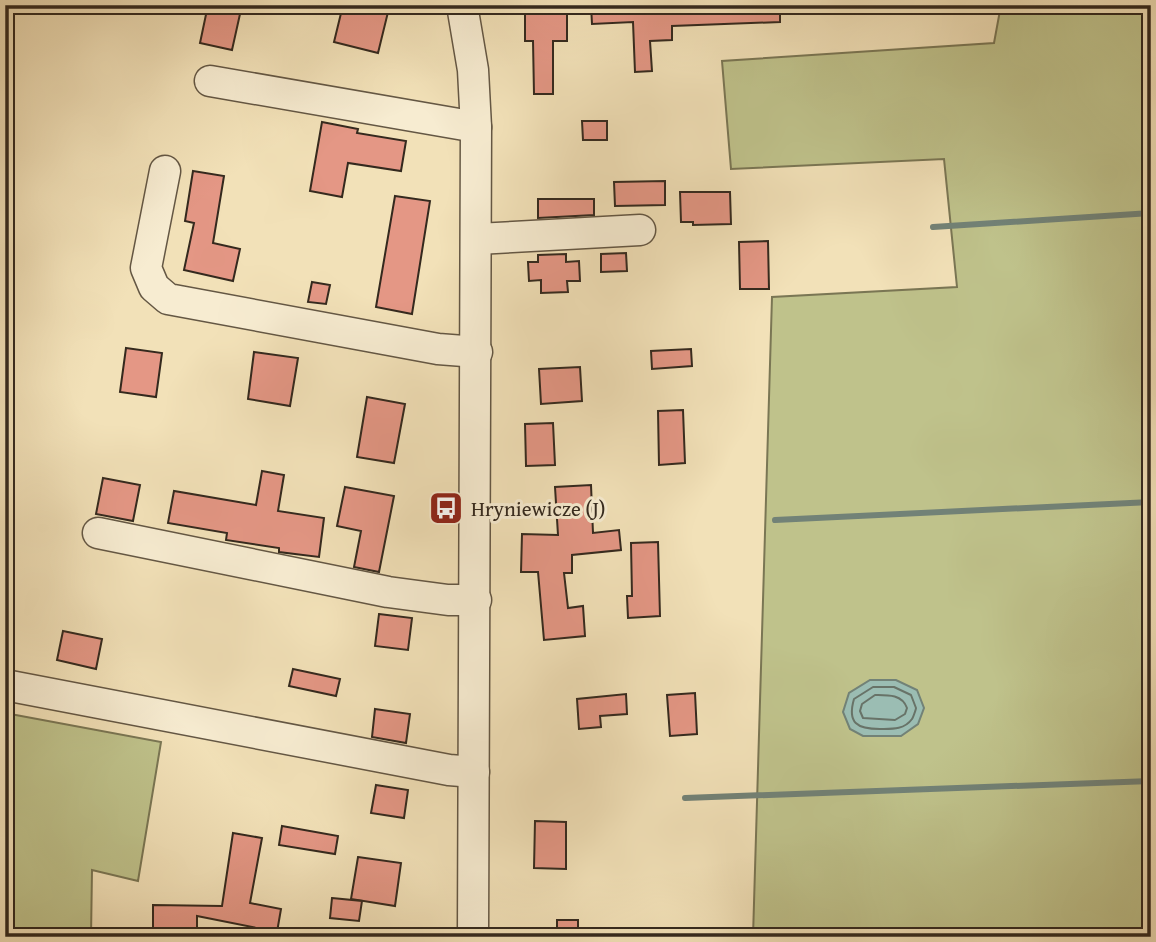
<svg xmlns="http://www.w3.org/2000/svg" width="1156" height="942" font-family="'Gentium Book Plus',serif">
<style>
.green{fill:#bfc28b;stroke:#7a7654;stroke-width:2}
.water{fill:#9bbdb3;stroke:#728277;stroke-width:2}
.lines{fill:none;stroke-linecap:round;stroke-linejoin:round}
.shore{stroke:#687368;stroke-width:2}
.stream{stroke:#728277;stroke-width:6}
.building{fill:#e49785;stroke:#34291e;stroke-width:2}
.minor-casing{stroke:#645744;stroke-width:33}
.minor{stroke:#f7ecd1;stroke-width:30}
.labels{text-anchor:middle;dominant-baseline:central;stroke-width:6;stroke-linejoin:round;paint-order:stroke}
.poi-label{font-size:21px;fill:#34291e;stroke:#f7ecd1;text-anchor:start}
</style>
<rect width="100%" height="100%" fill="#f2e1b8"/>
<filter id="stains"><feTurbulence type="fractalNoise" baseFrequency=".00286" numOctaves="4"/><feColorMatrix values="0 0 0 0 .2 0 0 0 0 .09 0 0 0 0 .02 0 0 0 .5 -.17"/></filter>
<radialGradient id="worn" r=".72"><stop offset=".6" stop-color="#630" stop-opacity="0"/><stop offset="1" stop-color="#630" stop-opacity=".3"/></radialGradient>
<g class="green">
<path d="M 1001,5 L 1151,5 L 1151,937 L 753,937 L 772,297 L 957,287 L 944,159 L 731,169 L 722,61 L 994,43 Z"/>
<path d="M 5,713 L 161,742 L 138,881 L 92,870 L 91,937 L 5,937 Z"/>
</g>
<path class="water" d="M 870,680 L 896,680 L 917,690 L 924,708 L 918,724 L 901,736 L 863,736 L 850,729 L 843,712 L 849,693 Z"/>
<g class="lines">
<g class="shore">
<path d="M 873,687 L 894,687 L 911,695 L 916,708 C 916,709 913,718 912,719 C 904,730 892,729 880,729 C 857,729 847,723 854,699 Z"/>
<path d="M 875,695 C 887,695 902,694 907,708 L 905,714 L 895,720 L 863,718 L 860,711 L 862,704 Z"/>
</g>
<g class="stream">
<path d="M 933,227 L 1151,213"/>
<path d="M 775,520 L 1151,502"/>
<path d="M 685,798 L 1151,781"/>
</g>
</g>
<g class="building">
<path d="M 208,5 L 242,5 L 232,50 L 200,43 Z"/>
<path d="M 343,5 L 380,5 L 389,8 L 378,53 L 334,42 Z"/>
<path d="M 591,5 L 780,5 L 780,22 L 672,26 L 672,40 L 650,41 L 652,71 L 635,72 L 633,22 L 592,24 Z"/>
<path d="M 525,10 L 567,10 L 567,41 L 553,41 L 553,94 L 534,94 L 533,41 L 525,41 Z"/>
<path d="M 582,121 L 607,121 L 607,140 L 583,140 Z"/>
<path d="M 322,122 L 358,129 L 357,133 L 406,141 L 401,171 L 348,163 L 342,197 L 310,191 Z"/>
<path d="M 193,171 L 224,176 L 213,243 L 240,249 L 233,281 L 184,270 L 194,223 L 185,221 Z"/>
<path d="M 665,181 L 665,205 L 615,206 L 614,182 Z"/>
<path d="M 680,192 L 730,192 L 731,224 L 693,225 L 693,222 L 681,222 Z"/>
<path d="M 395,196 L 430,201 L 412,314 L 376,307 Z"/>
<path d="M 538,199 L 594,199 L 594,215 L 538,218 Z"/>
<path d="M 768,241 L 769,289 L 740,289 L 739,242 Z"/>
<path d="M 626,253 L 627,271 L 601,272 L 601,254 Z"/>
<path d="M 566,254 L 566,262 L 579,261 L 580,281 L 567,281 L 568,292 L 541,293 L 541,280 L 529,281 L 528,262 L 538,262 L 538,255 Z"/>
<path d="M 312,282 L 330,285 L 326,304 L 308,302 Z"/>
<path d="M 126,348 L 162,353 L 156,397 L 120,392 Z"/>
<path d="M 691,349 L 692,366 L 652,369 L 651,351 Z"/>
<path d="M 254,352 L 298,358 L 290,406 L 248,399 Z"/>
<path d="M 580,367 L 582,401 L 541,404 L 539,369 Z"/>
<path d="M 367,397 L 405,404 L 394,463 L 357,457 Z"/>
<path d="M 683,410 L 685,463 L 659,465 L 658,411 Z"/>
<path d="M 553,423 L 555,465 L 526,466 L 525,424 Z"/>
<path d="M 262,471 L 284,475 L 278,511 L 324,518 L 319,557 L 279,552 L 279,548 L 226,540 L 227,533 L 168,523 L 174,491 L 256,505 Z"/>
<path d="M 103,478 L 140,485 L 133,521 L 96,514 Z"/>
<path d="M 591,485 L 593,533 L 619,530 L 621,550 L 572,555 L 572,573 L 564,573 L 568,608 L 583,606 L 585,636 L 544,640 L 538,572 L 521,572 L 522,534 L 558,535 L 555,487 Z"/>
<path d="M 345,487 L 394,496 L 379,572 L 354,567 L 361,531 L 337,526 Z"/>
<path d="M 658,542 L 660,616 L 628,618 L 627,596 L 632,596 L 631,543 Z"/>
<path d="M 379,614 L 412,618 L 408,650 L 375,646 Z"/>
<path d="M 63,631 L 102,639 L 96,669 L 57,660 Z"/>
<path d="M 293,669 L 340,679 L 336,696 L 289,686 Z"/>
<path d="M 695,693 L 697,734 L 670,736 L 667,695 Z"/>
<path d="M 626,694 L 627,714 L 600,716 L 601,727 L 579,729 L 577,699 Z"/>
<path d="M 375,709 L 410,714 L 406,743 L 372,737 Z"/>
<path d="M 376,785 L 408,790 L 404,818 L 371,813 Z"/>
<path d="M 535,821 L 566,822 L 566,869 L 534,868 Z"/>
<path d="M 282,826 L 338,836 L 335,854 L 279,845 Z"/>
<path d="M 233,833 L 262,838 L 250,903 L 281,909 L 277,932 L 197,916 L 197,937 L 153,937 L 153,905 L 222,906 Z"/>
<path d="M 358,857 L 401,863 L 395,906 L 351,899 Z"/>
<path d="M 332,898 L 362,901 L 359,921 L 330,918 Z"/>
<rect x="557" y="920" width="21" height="17"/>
</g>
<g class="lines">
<g class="minor-casing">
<g id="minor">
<path d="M 462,5 L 473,70 L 476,127 L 473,937"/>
<path d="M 210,81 L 476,127"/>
<path d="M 165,171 L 146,268 L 154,287 L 168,299 L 438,349 L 477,352"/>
<path d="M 477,239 L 640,230"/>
<path d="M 98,533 L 388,592 L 448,600 L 476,600"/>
<path d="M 5,685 L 449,770 L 474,772"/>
</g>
</g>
<use href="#minor" class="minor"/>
</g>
<defs>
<g id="bus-square" transform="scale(1.75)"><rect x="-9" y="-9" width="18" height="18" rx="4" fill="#8f2418" stroke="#f7ecd1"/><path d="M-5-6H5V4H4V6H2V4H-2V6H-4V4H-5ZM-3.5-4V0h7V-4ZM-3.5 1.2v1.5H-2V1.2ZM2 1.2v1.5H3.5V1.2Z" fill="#fff"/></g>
</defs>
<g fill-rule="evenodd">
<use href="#bus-square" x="446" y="508"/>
</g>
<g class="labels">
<g class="poi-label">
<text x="471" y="508">Hryniewicze (J)</text>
</g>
</g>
<rect width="1156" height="942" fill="none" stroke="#f2e1b8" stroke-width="28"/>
<rect x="7" y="7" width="1142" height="928" fill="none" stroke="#34291e" stroke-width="3.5"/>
<rect x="14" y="14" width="1128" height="914" fill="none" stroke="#34291e" stroke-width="2"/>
<rect width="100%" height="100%" filter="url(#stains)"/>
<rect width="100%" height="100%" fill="url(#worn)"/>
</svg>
